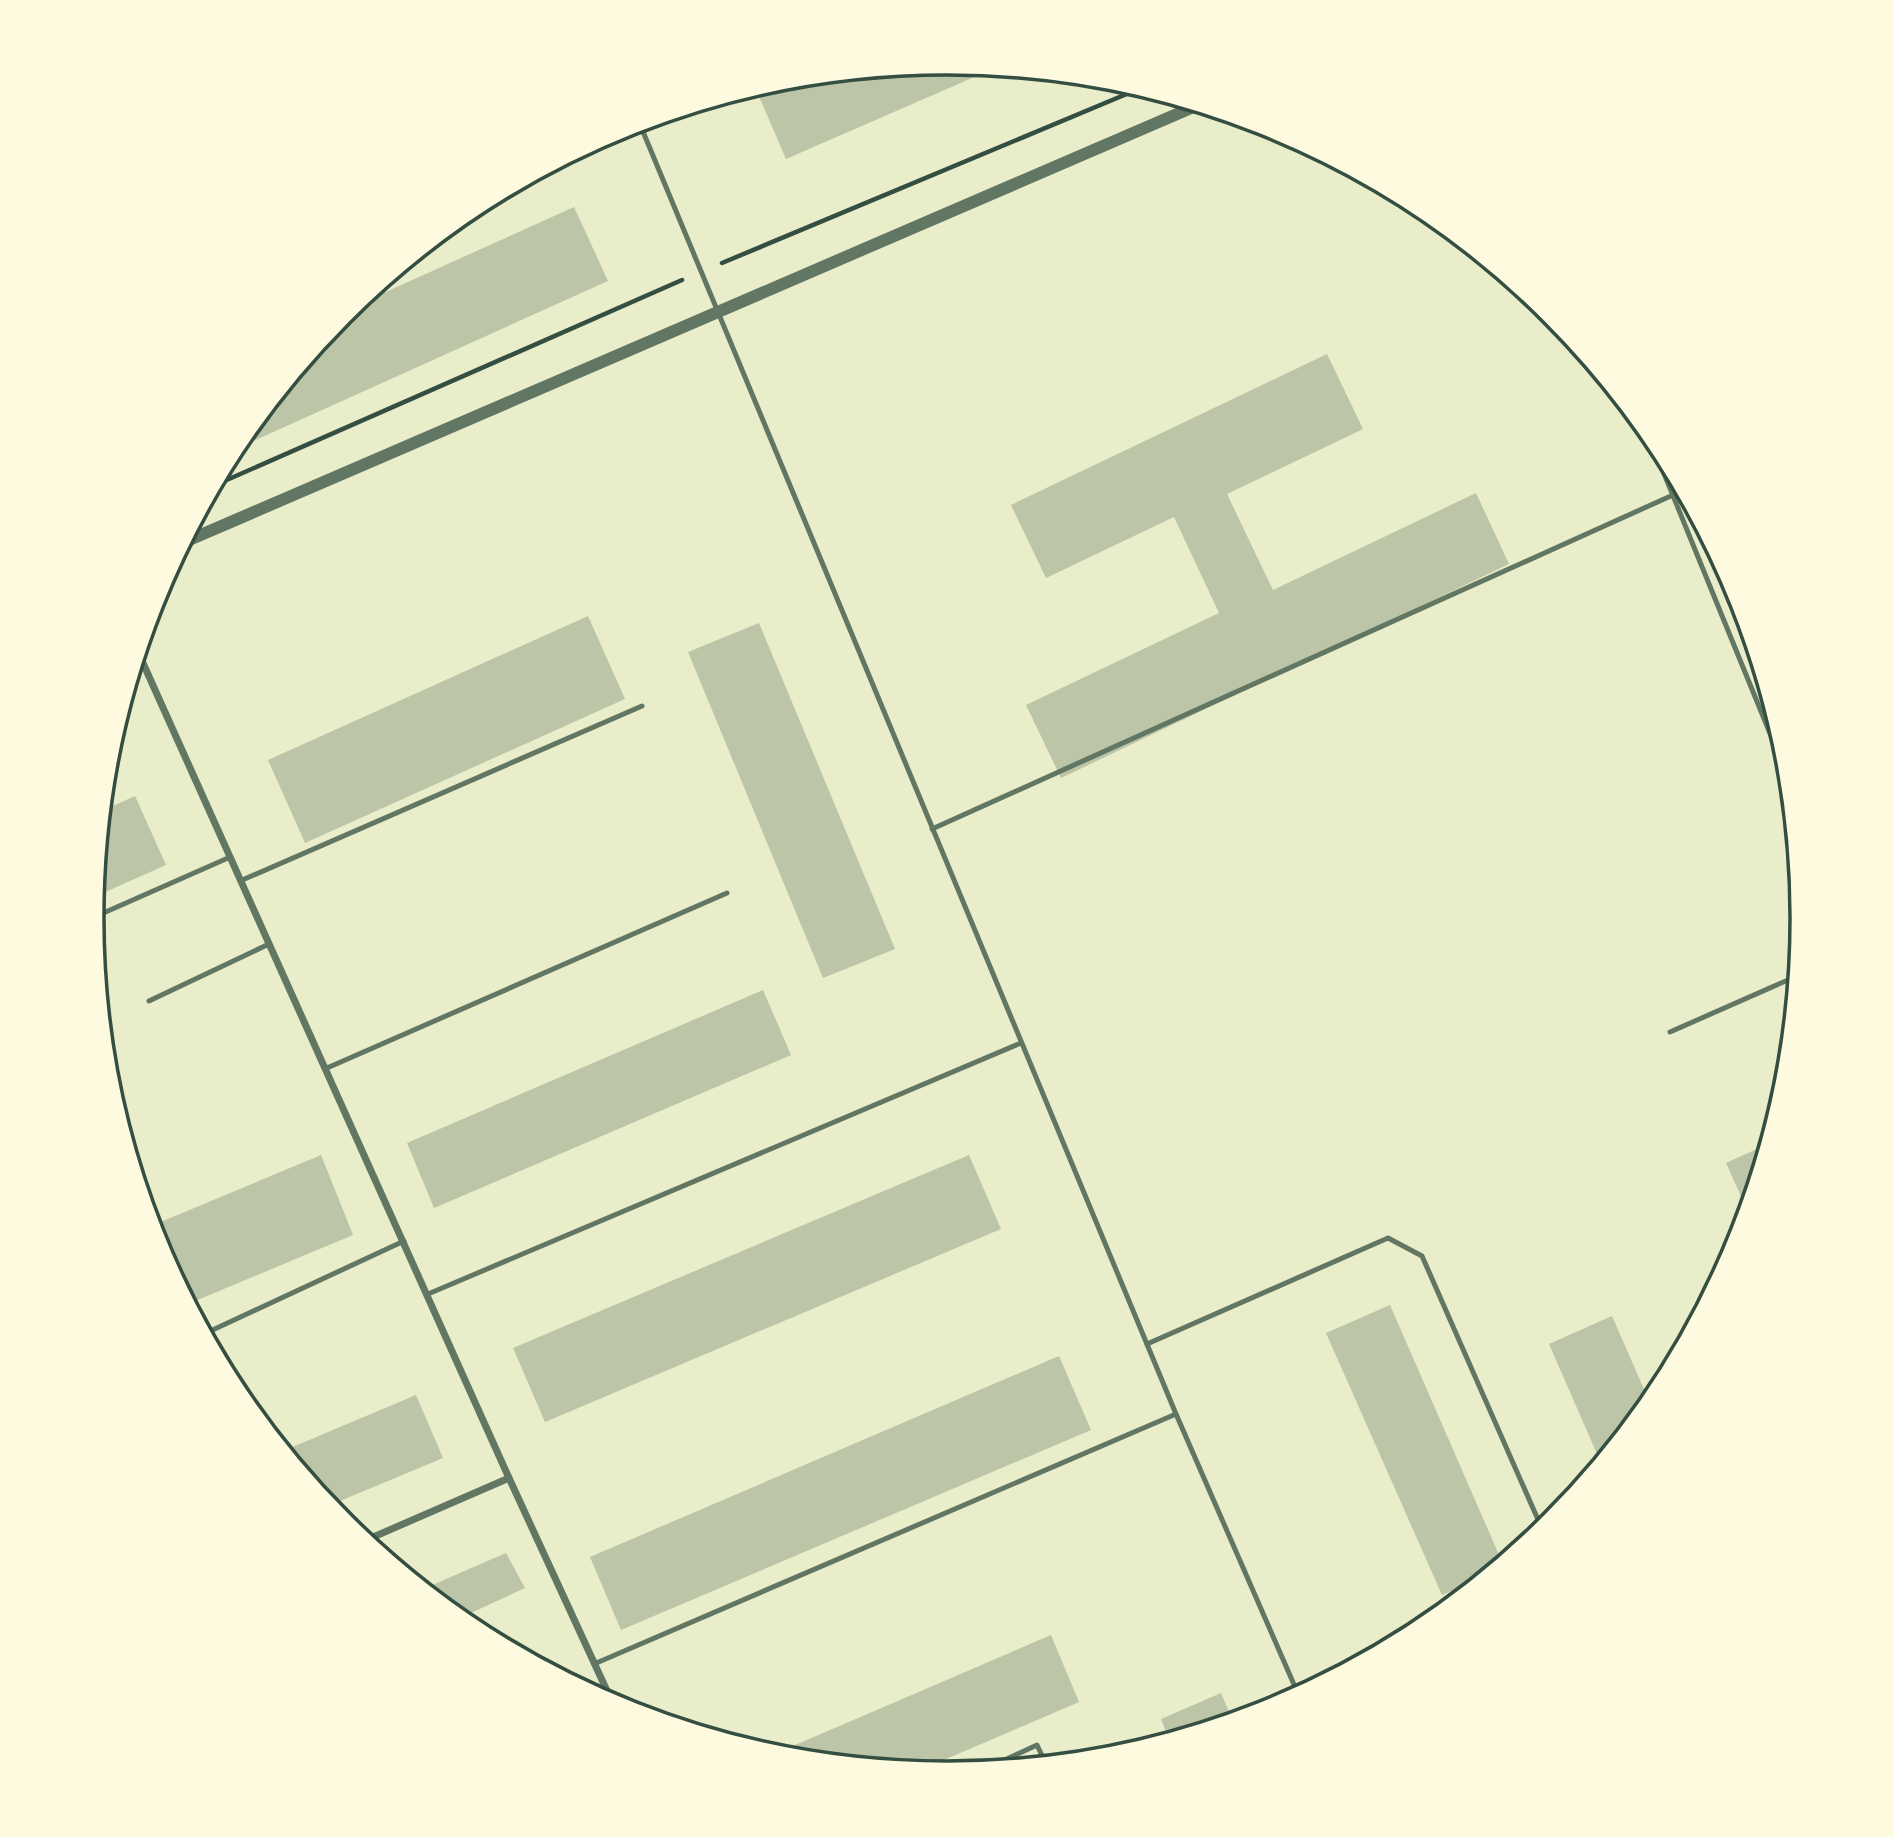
<svg xmlns="http://www.w3.org/2000/svg" width="1894" height="1837" font-family="'Nunito Sans',sans-serif">
<style>
.building{fill:#bcc5a7}
.lines{fill:none;stroke-linecap:round;stroke-linejoin:round}
.path{stroke:#344e41;stroke-width:4.5}
.service{stroke:#617663;stroke-width:5}
.minor{stroke:#617663;stroke-width:7}
.tertiary{stroke:#617663;stroke-width:12}
.rim{fill:none;stroke:#344e41;stroke-width:3.5}
</style>
<rect width="100%" height="100%" fill="#e9edc9"/>
<g class="building">
<path d="M 947,63 L 995,68 L 786,159 L 755,87 L 780,79 Z"/>
<path d="M 574,207 L 608,281 L 231,451 L 346,310 Z"/>
<path d="M 1327,354 L 1363,429 L 1227,494 L 1273,590 L 1476,493 L 1509,564 L 1061,778 L 1026,705 L 1219,613 L 1174,517 L 1046,578 L 1011,505 Z"/>
<path d="M 588,616 L 625,699 L 305,843 L 268,760 Z"/>
<path d="M 759,623 L 895,949 L 823,978 L 688,652 Z"/>
<path d="M 135,796 L 166,865 L 94,897 L 102,811 Z"/>
<path d="M 763,990 L 791,1055 L 434,1208 L 407,1143 Z"/>
<path d="M 1768,1144 L 1748,1212 L 1726,1163 Z"/>
<path d="M 321,1155 L 353,1235 L 188,1304 L 156,1246 L 151,1226 Z"/>
<path d="M 969,1155 L 1001,1229 L 545,1422 L 513,1348 Z"/>
<path d="M 1390,1305 L 1503,1564 L 1491,1574 L 1442,1595 L 1326,1333 Z"/>
<path d="M 1612,1316 L 1650,1403 L 1601,1463 L 1549,1344 Z"/>
<path d="M 1059,1356 L 1091,1430 L 621,1630 L 590,1557 Z"/>
<path d="M 416,1395 L 443,1458 L 328,1506 L 283,1451 Z"/>
<path d="M 506,1553 L 525,1588 L 458,1619 L 423,1589 Z"/>
<path d="M 1051,1635 L 1079,1702 L 918,1771 L 772,1755 Z"/>
<path d="M 1221,1693 L 1233,1721 L 1170,1741 L 1161,1719 Z"/>
</g>
<g class="lines">
<g class="path">
<path d="M 722,263 L 1141,88"/>
<path d="M 213,486 L 682,280"/>
</g>
<g class="service">
<path d="M 639,122 L 1176,1414 L 1299,1696"/>
<path d="M 1645,427 L 1789,780"/>
<path d="M 932,829 L 1673,495"/>
<path d="M 240,881 L 642,706"/>
<path d="M 92,918 L 228,858"/>
<path d="M 149,1001 L 269,944"/>
<path d="M 1670,1032 L 1797,976"/>
<path d="M 327,1068 L 727,893"/>
<path d="M 428,1294 L 1021,1043"/>
<path d="M 204,1334 L 404,1241"/>
<path d="M 1147,1344 L 1388,1238 L 1422,1256 L 1543,1531"/>
<path d="M 594,1664 L 1176,1414"/>
<path d="M 981,1771 L 1037,1745 L 1046,1764"/>
</g>
<g class="minor">
<path d="M 138,652 L 509,1478 L 614,1706"/>
<path d="M 364,1541 L 509,1478"/>
</g>
<path class="tertiary" d="M 182,543 L 1198,105"/>
</g>
<path d="M0 0H1894V1837H0ZM104 918a843 843 0 1 1 1686 0a843 843 0 1 1-1686 0Z" fill="#fefae0" fill-rule="evenodd"/>
<path class="rim" d="M104 918a843 843 0 1 1 1686 0a843 843 0 1 1-1686 0Z"/>
</svg>
